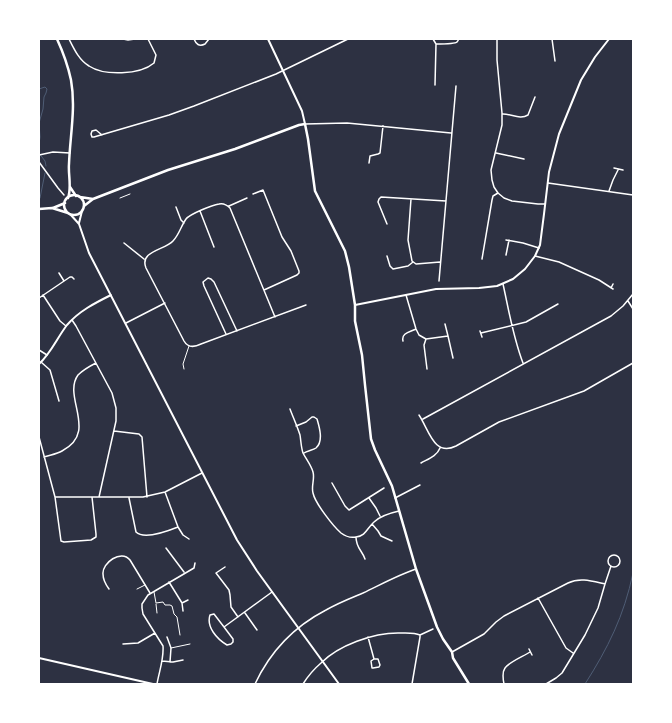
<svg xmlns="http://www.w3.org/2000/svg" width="672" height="723" font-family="'Archivo Narrow',sans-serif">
<rect width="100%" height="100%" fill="#2d3142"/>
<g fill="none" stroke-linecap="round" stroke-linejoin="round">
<!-- stream -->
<path stroke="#4f5d75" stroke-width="1" d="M39,89L45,87L47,89L46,93L44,97L43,109L39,123L40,137L39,144
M39,153L45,161L46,166
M40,198L45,173
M585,684C608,648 624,616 633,573"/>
<!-- service -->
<path stroke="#fff" stroke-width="1" d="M120,198L130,194
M184,369L183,364L189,346
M137,589L145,585
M154,592L156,603L163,602L165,605H170L172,606L174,614L177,617L180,635
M156,604L157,613
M171,648L190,644"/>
<!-- minor -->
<path stroke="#fff" stroke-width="1.5" d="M69,39C74,49 79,60 89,66C104,76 140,75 154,63L156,55L148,39
M123,39L128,40L135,39
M194,39C196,44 199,47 205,44L209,39
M433,39L436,44L435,85
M497,39V60L502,113V125L491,170L492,180L494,187L498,193L504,198L512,201L538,204H545
M552,39L555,61
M436,44C440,44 455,44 457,42C458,41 458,40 459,39
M503,114C512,114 520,120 528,115L535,97
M305,124L347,123L451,133
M102,135L96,130L92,131L91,134L92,137H94L169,115L194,106L276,74L348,39
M496,153L524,159
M39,155L53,152L70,153
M39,162L58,188L64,195
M369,163L370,156L378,154L380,153L383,126
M614,168L623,170
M548,183L633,195
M609,191L613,180L618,170
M253,194L263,190L282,237L291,251L299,271V273L297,275L264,290
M411,199L408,240L412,261L416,264L440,262
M229,206L247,198
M176,207L181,220L184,223
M200,211L214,247
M387,224L378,202L379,199L381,197L446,201
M506,240L523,243L539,248
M124,243L144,259
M506,255L509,240
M387,256L390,266L393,269L408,266L413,262
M535,256L559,262L599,280L613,289
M482,259L492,200L493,196L498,193
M59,273L64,281
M439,281L456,86
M503,284C509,311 513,337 523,363
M611,288L613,284
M43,295L60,321L66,326
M406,295L416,329L419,335L426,339L448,336L453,358
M39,298L70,277H72L74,279
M628,301L633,309
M275,317L230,208C227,205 223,203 219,204C212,205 190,214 186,219C181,226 179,235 173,241C165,250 139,251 146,268L184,341C188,348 195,347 201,344L306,305
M72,320L76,326L112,393L116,408V421L99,497
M126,323L165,303
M445,324L448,336
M480,331L482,337
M481,333L526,322L558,304
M226,334L204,286L203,282L208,278L211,279L214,282L237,331
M426,339L424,345L427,369
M403,341C401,333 410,332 416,329
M39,350L47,355
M41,362L50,370L59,401
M290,409C293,417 297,426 300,435C301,441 301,447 303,453C306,459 311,465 313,472C315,479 311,486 313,493C315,503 333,526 341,533C345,536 351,538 356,537C366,536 367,528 374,522C380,516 390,513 399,511
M419,415C429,430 434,457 456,446L499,422L584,391L633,363
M423,419L611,316L623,306L633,294
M296,426L306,422L312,417H314L317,419C319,426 324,441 316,448C313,450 307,451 304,453
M114,431L139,434L142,437L147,497
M39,437L55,497L61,541L64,542L91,540L96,537V534L92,497
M44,457C50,455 57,454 62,451C99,432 62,397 78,375C83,370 90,366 96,363
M421,463C428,459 437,456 440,448
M332,483L345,506L349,510L357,505L384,488
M55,497H143L165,492L202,473
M129,498L136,532C144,540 168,531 178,527L165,492
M369,498L376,508L380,516
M395,498L420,485
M372,524L378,531L381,536L392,541
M178,527L183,535L189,539
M356,537C356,548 362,550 365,559
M166,548L184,572
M608 561a6 6 0 1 1 12 0a6 6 0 1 1-12 0Z
M225,567L216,573L229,590L230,595L231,607L238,617
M169,582L182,603L188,600
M109,589C106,585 103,580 103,574C102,563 121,549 130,560L150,593
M538,598L566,648L573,653
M182,603L183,611
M245,613L257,630
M224,627L214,614L210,615C206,627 217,639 227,645L231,644L233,642V639L224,627L272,592
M167,637L171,648L170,662
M368,637L374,659H378L380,665L379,667L373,668H372L371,661L374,659
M123,644L138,643L155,633
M529,649L532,655
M452,652L484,634L496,622L504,616L568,583C580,577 592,581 605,584
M162,661L173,662L183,660
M157,684C159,672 164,659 163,646L143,614L142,608V604L148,595L194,568L195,563
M255,684C270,652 295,626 326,610C338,603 351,598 363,593C380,585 398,575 416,569
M303,684C308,676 314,669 321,663C339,645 373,633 398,633C405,633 414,632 420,635L433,629
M412,684L420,637V635
M504,684C503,679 502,672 505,668C509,662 524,656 530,652
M546,684L556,678L562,673L585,635L598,608L605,584L611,566"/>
<!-- tertiary -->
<path stroke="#fff" stroke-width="2" d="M268,39L302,111L305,124
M70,214L79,224L89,253L237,540L257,571L339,684
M79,223L82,211
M355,305L436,289L479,288L497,286L513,279L525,269L535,256L540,245L544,214L549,172L559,134L581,80L595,57L609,39
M39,364C51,353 57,338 67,325C79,311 95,303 111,295
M39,658L153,684"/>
<!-- secondary -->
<path stroke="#fff" stroke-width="2.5" d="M57,39C63,52 68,66 71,80C76,108 70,136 69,164C68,175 72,187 68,198
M70,187L76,196
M64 205a10 10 0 1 1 20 0a10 10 0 1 1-20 0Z
M80,197L93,199
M84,206L93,199L168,170L235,149L299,125L305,124L308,139L315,191L345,251L349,267L355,305V321L362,355L365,385L371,439L375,450L392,486L416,569L437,627L443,639L452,652L453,658L469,684
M53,208L65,203
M39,209L52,208L68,213"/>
</g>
<!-- border -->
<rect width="672" height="723" fill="none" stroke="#ffffff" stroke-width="80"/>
</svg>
